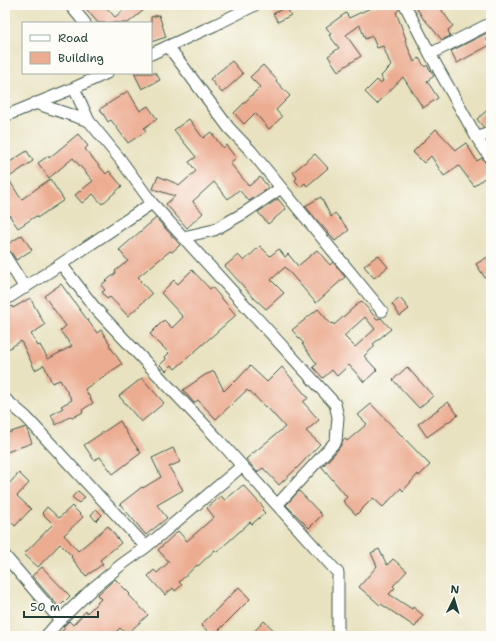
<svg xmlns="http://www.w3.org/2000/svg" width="496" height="641" font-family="'Shantell Sans',sans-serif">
<rect width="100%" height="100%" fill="#fdfcf7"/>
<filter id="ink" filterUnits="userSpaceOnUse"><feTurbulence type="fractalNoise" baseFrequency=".025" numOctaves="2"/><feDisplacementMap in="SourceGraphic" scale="8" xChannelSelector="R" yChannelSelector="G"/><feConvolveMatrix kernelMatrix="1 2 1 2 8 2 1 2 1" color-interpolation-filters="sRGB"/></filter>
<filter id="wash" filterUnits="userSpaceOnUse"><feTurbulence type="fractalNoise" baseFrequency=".012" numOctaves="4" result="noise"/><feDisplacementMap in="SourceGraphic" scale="16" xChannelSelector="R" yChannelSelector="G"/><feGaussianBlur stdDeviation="0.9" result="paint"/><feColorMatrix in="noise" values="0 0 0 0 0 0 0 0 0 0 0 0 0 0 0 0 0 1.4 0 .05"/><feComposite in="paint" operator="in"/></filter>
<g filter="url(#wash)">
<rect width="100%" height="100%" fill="#e8e2c0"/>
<g id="blocks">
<!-- building -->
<path fill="#ecac91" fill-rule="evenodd" d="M83,5H104L115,17L130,5H150L128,23H98Z
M377,5H396L399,10L396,12L406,39L405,40L414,62L419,58L425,67L427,65L434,76L427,81L438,98L423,108L403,77L377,104L365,92L377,80L380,83L383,81L381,76L391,66L383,46L377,48L372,36L365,39L360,25L346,35L361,56L338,71L328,56L339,48L329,35L331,34L326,27L346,13L349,18Z
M420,5H438L453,26L448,30L450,36L442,40L425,20H424L416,7Z
M286,7L291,15L278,22L273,14Z
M159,15L166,37L151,42V17Z
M489,32L491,36L486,38L490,45L457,63L451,51Z
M232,61L243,74L222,93L210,79Z
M263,65L277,80L276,81L290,96L276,110L282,117L269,129L255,113L244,124L234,113L260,87L250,77Z
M134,73H156L160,80L142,89Z
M128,91L140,111L148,106L157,119L144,128L146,131L128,143L111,120L108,122L100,109Z
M491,107V121L484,128L477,119Z
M189,119L203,138L211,132L223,148L226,145L236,158L230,163L249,186L260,177L269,188L249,201L239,190L228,199L214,182L193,201V202L203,213L187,228L166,204L175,196L153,189L158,176L180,185L196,171L189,162L196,157L174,130Z
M436,129L456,150L466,143L477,161L482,158L491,170V173L474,186L459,166L444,176L431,156L424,163L413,152Z
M78,134L88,146L85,149L106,174L109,171L122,186L102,204L93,194L82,203L75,195L93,181L73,158L49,178L38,163L48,156L49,158Z
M27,151L33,161L8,178L19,196L22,199L50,179L64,200L37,218L36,216L18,228L5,209V165Z
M315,154L328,168L307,186L305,183L300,187L295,180L297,178L293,172Z
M321,197L331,217L335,213L349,230L335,241L305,206Z
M278,199L286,209L268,224L258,212Z
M156,218L180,245L172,252L170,251L138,277L141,280L140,281L152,294L128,316L110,297L107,299L102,292L105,290L101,285L116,273L115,271L128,261L119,250Z
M22,235L32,250L16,260L11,252L5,249V246Z
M260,246L270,256L279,249L285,257L288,254L298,266L317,250L330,265L333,262L345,277L316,303L285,267L271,280L284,293L266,309L253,297L225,266L238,255L244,261Z
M378,255L388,267L374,278L364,266Z
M491,255V274L485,278L476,264Z
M192,270L210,289L212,287L236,315L175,369L172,365L166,371L160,365L166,359L165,357L169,353L150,334L164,320L172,328L183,317L161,293L174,280L178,284Z
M61,284L97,333L101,330L110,344L109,345L122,364L85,389L93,403L82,410L83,412L72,418L71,416L56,425L51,415L63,408L61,406L72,400L60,380L52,383L44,365L35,370L21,341L5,351V311L12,306L13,308L30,298L45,325L31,334L38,346L40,345L48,359L72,346L60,331L66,326L44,296Z
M400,298L409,309L400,316L392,304Z
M361,301L377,319L381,318L391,329L373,344L375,346L364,356L377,370L364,382L349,365L337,376L332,370L323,378L313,367L317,364L302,344H304L292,330L318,309L331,324L333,323L334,325ZM365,317L375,329L355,347L344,336Z
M250,366L267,382L282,367L308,398L303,402L319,420L306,431L320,444L298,467L279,485L263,468L257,472L246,459L285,427L266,406L265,407L250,391L249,392L247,390L216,419L198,400L194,403L183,390L205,375L214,371L224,391L234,381L235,382Z
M407,367L433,396L419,408L393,380Z
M142,378L164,403L141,422L119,396Z
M448,402L458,415L427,437L418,424Z
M371,404L430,465L419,476L418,474L403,491L401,488L383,507L373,498L356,515L343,501L347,497L322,467L335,453L341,445L343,440L345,439L347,441L367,424L358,415Z
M120,421L128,435L141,453L113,474L100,457L94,460L84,445Z
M26,427L32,443L7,452L5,445V434Z
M173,448L180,462L169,467L183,490L157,505L167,518L146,535L120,504L142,487L143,488L161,477L152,458Z
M19,473L29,483L17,496L31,509L15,526L5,516V488Z
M243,485L264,508L262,510L265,513L252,524L250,522L217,552L215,550L198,566L197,565L179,582L182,585L175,591L173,588L165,595L148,576L154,570L157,573L169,562L158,550L178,531L187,541L214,517L207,508L221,496L225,500Z
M78,491L85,497L79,503L72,497Z
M299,491L322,515L309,528L286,505Z
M72,506L83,517L64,535L78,551L108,526L121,543L100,560L103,564L86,576L71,557L72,556L60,544L38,567L24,554L53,524L42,513L47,507L59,518Z
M96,509L102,515L96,521L91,515Z
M379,549L387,565L393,559L407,571L393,586L395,588L389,594L412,609L413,607L423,615L415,627L381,604L380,605L359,587L377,566L371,553Z
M42,567L70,596L59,607L32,576Z
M115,579L130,594L129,595L148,615L127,634L120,628L112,636H58L65,628L63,627L69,621L73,625L86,611L87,613L101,599L97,595Z
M239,587L250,599L213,636L201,625Z
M264,621L280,636H250Z"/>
</g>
</g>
<g filter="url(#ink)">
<use href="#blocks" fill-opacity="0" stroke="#3d5649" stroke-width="1"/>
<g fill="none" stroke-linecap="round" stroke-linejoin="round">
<!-- street casing -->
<g stroke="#3d5649" stroke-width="13">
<path id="street" d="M70,5L85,23
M405,5L430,54L477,138L491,132
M168,46L229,128L251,151L382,311
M151,54L215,25L255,5
M430,54L491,23
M74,88L89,121L120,159L152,203L335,404L338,417L336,441L277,505
M35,103L89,121
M5,116L74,88L107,73
M477,138L491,159
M183,237L214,230L244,213L281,188
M5,256L25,288
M61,264L95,308L217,438L338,573V636
M5,300L61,264L152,203
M5,399L26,417L146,547
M5,556L60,620
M46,636L60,620L93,588L121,565L146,547L242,466"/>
</g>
<!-- street -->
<use href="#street" stroke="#fff" stroke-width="11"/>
</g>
</g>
<!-- margin -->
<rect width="496" height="641" fill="none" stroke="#fdfcf7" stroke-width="20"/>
<!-- legend -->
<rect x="22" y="22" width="130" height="52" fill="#fdfcf7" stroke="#a4b0a9"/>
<rect x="30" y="35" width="20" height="6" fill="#ffffff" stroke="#a4b0a9"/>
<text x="58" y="42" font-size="12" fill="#1f3d34">Road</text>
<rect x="30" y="52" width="20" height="12" fill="#ecac91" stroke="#a4b0a9"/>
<text x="58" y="62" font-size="12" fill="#1f3d34">Building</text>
<!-- north arrow -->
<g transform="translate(454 599) rotate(5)" stroke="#fdfcf7" stroke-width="3" paint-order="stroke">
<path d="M0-3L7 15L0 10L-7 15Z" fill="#1f3d34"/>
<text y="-6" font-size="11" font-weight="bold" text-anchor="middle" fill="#1f3d34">N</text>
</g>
<!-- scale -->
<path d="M24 611v6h74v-6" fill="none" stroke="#1f3d34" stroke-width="2"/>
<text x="30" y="611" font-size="12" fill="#1f3d34" stroke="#fdfcf7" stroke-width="3" paint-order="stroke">50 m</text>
</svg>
